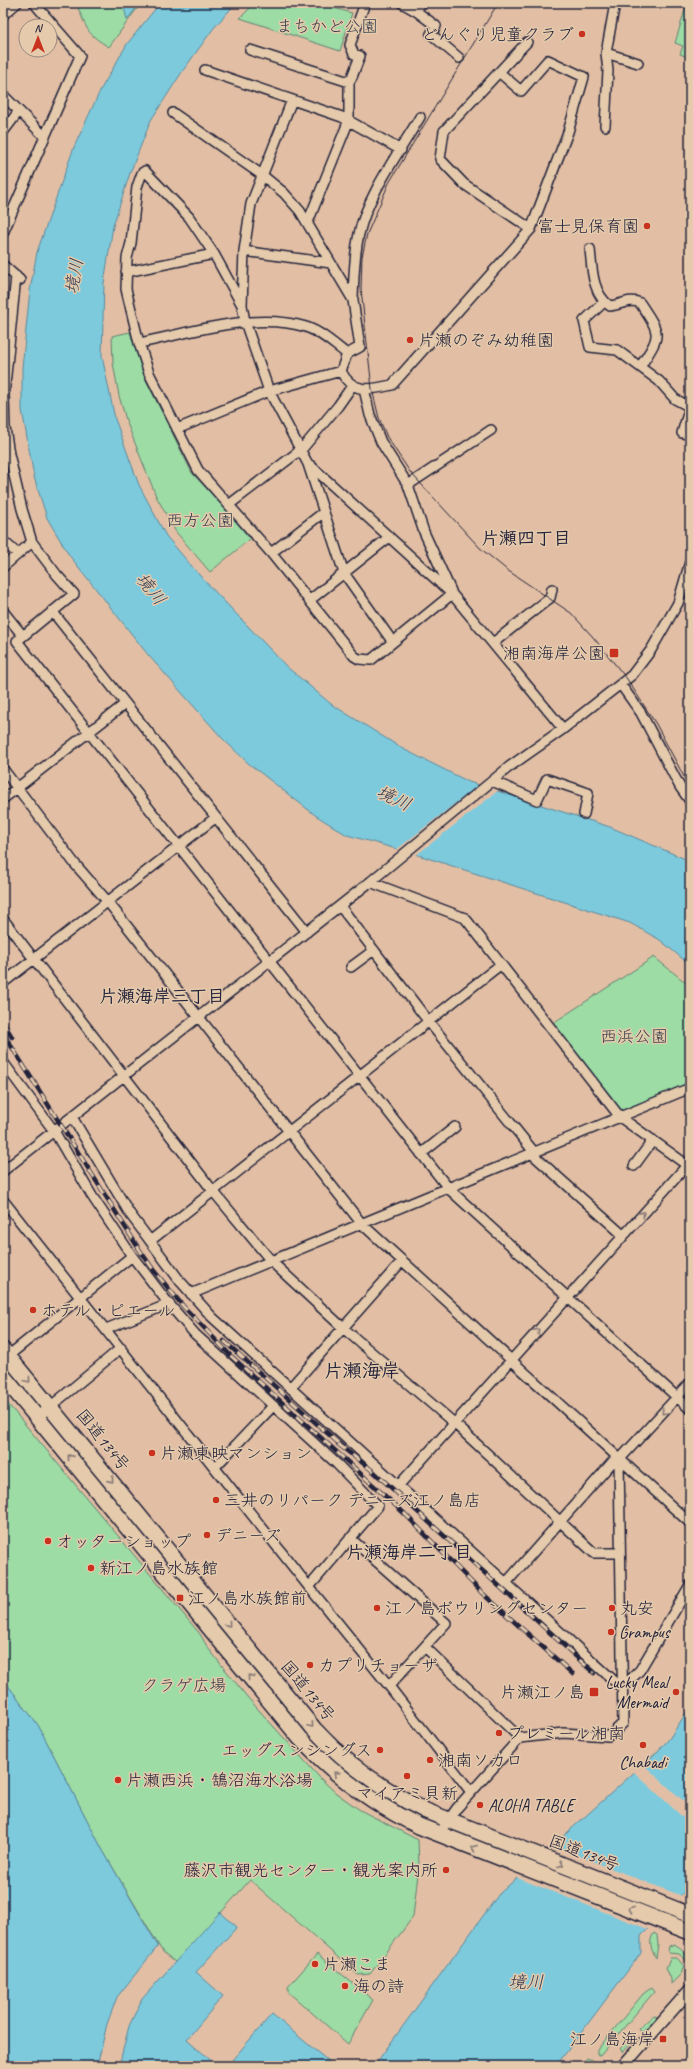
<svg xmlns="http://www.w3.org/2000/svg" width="693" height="2069" font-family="Caveat,'Klee One',sans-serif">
<rect width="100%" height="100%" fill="#e2bfa4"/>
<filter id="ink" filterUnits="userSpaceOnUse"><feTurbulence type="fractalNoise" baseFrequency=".025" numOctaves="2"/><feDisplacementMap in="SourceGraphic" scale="8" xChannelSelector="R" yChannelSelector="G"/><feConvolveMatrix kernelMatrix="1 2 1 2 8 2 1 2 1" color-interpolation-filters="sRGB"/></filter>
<g filter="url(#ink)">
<!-- green -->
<path fill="#9ddca5" stroke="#607f70" d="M80,3H141L109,47C87,34 88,31 78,8Z
M255,3H316L352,13L340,51L240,18Z
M687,3H690V58L680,54L683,46L675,43Z
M3,325H8L5,360L3,358Z
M130,332L144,376L192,473L225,508L250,539L210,572L176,532L156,496L127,423L119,396L113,363L112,336Z
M654,957L690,986V1086L621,1113L553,1023Z
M3,1398L200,1634L208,1648L248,1698L321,1779L336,1793L360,1810L418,1840L419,1865L413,1917L370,1974L358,1975L250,1880L176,1963L162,1951L102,1849L38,1725L3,1679Z
M654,1933L657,1935L658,1945L656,1958C651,1950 648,1941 654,1933Z
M675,1944L690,1958V1963L679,1954L668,1953L669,1946Z
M317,1954L373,2000L348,2044L288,1992V1987Z
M670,1958H677L684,1966L681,1974L671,1984V1979L666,1968Z
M651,1988L654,1992L600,2056L597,2054V2050L643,1994Z
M654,2015L657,2017L642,2033L638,2029Z
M630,2038L633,2041L623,2052L620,2049Z
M587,2058L595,2061L590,2066H579Z"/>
<!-- water -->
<path fill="#7dcadd" stroke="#59879c" d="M123,3H140L127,20Z
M160,3H236L213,29L182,72L151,120L130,173L113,226L104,283L102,356L115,419L139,485L166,536L201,577L287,667L331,704L403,749L469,782L610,827L690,861V965L660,940L630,923L418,855L347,835L315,815L248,763L223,739L149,656L69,555L47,518L34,477L22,410V368L30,290L37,252L74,147L101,89L127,44Z
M3,1679L38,1725L102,1849L158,1946L117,1997L107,2024L97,2066H3Z
M690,1707V1886L641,1936V1953L556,2066H374L499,1894L658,1751L669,1739Z
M220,1912L237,1927L196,1972L223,1996L187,2039L217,2066H119L129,2026L142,1999Z
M272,2014L328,2061L325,2066H227Z"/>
<!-- pier -->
<path fill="#e2bfa4" d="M480,784L499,790L415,856L396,850Z
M642,1763L690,1807V1824L633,1771Z
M551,1845L682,1896L650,1930L515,1877Z"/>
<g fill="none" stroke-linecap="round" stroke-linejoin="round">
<!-- minor casing -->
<g stroke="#22223b" stroke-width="12">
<path id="minor" d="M402,3L416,11
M421,3L416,11L436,26L431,34L459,58
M3,15L17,3
M527,42L444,131L440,159L464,184L531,229
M250,50L349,82
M606,53L638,63
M205,70L342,117L401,150
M3,95L45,137
M292,100L251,204L244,251L242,305L245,322L269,391L308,464L344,573L392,641
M173,113L262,175L284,193L300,211L353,300L360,347L347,354L341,371C352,394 370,390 392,385L531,229L568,132L584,77L548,60L521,91L500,73
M605,126L608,71L606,53L615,3
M3,132L19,111
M308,222L349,120V82L352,77L360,56L354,54L350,45L365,3
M3,233L80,56L34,3
M590,249C592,268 592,294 610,306C621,305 630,298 640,303C662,336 661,334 640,367
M244,251L331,263
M3,265L20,280
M126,272L214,254
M16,276L4,395L5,428L9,454L22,509L32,542L57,575L74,594L17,641L449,1189L690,1409
M353,298C354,277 354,255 359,234C367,196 400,151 420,117
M604,302L584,321L590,347L617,350L659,381L675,399L690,407L682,433L690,435
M242,305L214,254L189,217L145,171L142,173L137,187L131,243L127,258L126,289L139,343L149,373L198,470L271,553L354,656L359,659L371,660L452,594
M139,343C190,333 254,311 306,327C321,332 334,344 347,354
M364,389L370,415L381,442L408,485
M177,429L269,391L341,371
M310,465L452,594L563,729
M230,504L302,449L338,406L352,386
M3,541L18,554
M271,553L324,512
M3,567L32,542
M451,591L424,532L408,485L491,430
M310,600L388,538
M3,611L23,636
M52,611L307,932
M493,643L550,598L552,589
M621,685L641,713L680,787L690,801
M3,769L75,864L108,902L362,1224L690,1523
M492,781L537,800L547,779L588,793L584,814
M3,799L125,704
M370,882L465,918L620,1117L687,1165
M340,906L429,1022L534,1152
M3,919L213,1191L272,1262L342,1327L454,1423L594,1553H620
M351,967L374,950
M3,983L215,818
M3,1062L54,1131L92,1196L132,1256L169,1304L195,1334L337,1464L378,1506L309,1587
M72,1117L130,1214L180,1281L212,1317L622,1688
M531,1153L623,1235
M421,1154L455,1127
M634,1166L653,1140
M3,1171L370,882L509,767L563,729L632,675L651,650L678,603L690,562
M3,1200L309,1587L389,1686L471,1792
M150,1241L500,965
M191,1294L690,1088
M106,1329L169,1304
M8,1356L132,1256
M291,1387L402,1261
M38,1417L121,1348
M215,1467L273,1406
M399,1485L690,1162
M350,1538L446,1623L389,1686
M506,1583L616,1458
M425,1647L520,1738
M622,1688L640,1670L690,1585
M438,1835L457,1808L520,1738L563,1733L608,1736L613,1733L623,1723L619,1460L690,1383"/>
</g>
<!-- tertiary casing -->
<g stroke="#22223b" stroke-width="14">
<path id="tertiary" d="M623,2066L690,1990"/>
</g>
<!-- trunk casing -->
<g stroke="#22223b" stroke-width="18">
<path id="trunk" d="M3,1350L314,1729C346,1764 383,1790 426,1811L690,1915
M3,1376L300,1738C335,1776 373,1804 419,1826L690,1932"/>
</g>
<!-- minor -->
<use href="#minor" stroke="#e5caac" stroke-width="9"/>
<!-- tertiary -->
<use href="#tertiary" stroke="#e5caac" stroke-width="11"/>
<!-- trunk -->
<use href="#trunk" stroke="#e5caac" stroke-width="15"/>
<!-- tram -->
<path stroke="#22223b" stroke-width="1" d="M498,3L389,183L367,234L362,257L361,289L372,389L379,418L387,437L410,472L480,548L507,570L571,613L593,637L627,679L656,724L690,788"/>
<!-- rail casing -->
<g stroke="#22223b" stroke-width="4.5">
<path id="rail" d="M3,1022L12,1037
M3,1033L139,1249L155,1272L183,1306L232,1357L405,1514L482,1593L573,1674
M224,1341L343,1447
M338,1444L373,1471L594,1673"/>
</g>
<!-- rail -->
<use href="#rail" stroke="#e5caac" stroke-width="3" stroke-dasharray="9" stroke-linecap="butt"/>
</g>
<!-- one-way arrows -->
<defs><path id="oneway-chevron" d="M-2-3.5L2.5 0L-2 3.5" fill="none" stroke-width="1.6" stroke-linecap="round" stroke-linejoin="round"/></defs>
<g stroke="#847674">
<use href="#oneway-chevron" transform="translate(642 1214) rotate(-48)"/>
<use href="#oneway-chevron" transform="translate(537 1331) rotate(-48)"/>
<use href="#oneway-chevron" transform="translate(28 1380) rotate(50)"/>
<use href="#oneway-chevron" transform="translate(664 1412) rotate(133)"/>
<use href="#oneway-chevron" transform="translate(70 1457) rotate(-129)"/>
<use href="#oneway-chevron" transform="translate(111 1480) rotate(51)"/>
<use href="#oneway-chevron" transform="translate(228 1624) rotate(51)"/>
<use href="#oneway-chevron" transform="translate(250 1677) rotate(-129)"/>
<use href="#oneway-chevron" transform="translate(311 1725) rotate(50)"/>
<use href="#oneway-chevron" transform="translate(336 1774) rotate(-139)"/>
<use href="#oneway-chevron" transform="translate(474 1848) rotate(-159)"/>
<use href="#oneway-chevron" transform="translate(561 1864) rotate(21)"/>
<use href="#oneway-chevron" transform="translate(631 1909) rotate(-159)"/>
</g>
</g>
<!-- markers -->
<g fill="#c8321e" stroke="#e5caac" stroke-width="1.5">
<circle cx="582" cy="34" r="4"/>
<circle cx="647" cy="226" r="4"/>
<circle cx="410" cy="340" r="4"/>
<rect x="609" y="648" width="10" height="10" rx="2"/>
<circle cx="33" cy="1310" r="4"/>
<circle cx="152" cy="1453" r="4"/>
<circle cx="216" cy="1500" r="4"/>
<circle cx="207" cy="1535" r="4"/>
<circle cx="48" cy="1541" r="4"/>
<circle cx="91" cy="1568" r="4"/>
<rect x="176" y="1594" width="8" height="8" rx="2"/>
<circle cx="377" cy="1608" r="4"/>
<circle cx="612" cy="1608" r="4"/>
<circle cx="611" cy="1632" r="4"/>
<circle cx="310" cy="1665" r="4"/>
<rect x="589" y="1687" width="10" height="10" rx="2"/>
<circle cx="676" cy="1692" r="4"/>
<circle cx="499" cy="1733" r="4"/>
<circle cx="643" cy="1745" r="4"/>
<circle cx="380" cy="1750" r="4"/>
<circle cx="430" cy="1760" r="4"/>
<circle cx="407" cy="1776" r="4"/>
<circle cx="118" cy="1780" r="4"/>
<circle cx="480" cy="1805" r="4"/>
<circle cx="446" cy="1870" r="4"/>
<circle cx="315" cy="1964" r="4"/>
<circle cx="345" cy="1986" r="4"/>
<rect x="659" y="2035" width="8" height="8" rx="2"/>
</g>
<g text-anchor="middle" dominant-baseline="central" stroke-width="3" stroke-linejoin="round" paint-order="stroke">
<!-- park labels -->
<g font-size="17" fill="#343e4b" stroke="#e5caac">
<text x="327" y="26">まちかど公園</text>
<text x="200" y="520">西方公園</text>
<text x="634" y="1036">西浜公園</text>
<text x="184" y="1685">クラゲ広場</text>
</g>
<!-- poi labels -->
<g font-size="17" fill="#22223b" stroke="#e5caac" text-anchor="start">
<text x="574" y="34" text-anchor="end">どんぐり児童クラブ</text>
<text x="639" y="226" text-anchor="end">富士見保育園</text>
<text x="418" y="340">片瀬のぞみ幼稚園</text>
<text x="605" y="653" text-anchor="end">湘南海岸公園</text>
<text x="41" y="1310">ホテル・ピエール</text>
<text x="160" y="1453">片瀬東映マンション</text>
<text x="224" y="1500">三井のリパーク デニーズ江ノ島店</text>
<text x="215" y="1535">デニーズ</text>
<text x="56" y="1541">オッターショップ</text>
<text x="99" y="1568">新江ノ島水族館</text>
<text x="188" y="1598">江ノ島水族館前</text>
<text x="385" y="1608">江ノ島ボウリングセンター</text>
<text x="620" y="1608">丸安</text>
<text x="619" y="1632">Grampus</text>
<text x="318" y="1665">カプリチョーザ</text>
<text x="668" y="1682" text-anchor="end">Lucky Meal<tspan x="668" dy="20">Mermaid</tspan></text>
<text x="585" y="1692" text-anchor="end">片瀬江ノ島</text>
<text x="507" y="1733">プレミール湘南</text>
<text x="372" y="1750" text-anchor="end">エッグスンシングス</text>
<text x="438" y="1760">湘南ソカロ</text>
<text x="643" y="1762" text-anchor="middle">Chabadi</text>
<text x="126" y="1780">片瀬西浜・鵠沼海水浴場</text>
<text x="407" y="1793" text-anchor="middle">マイアミ貝新</text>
<text x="488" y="1805">ALOHA TABLE</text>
<text x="438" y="1870" text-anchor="end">藤沢市観光センター・観光案内所</text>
<text x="323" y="1964">片瀬こま</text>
<text x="353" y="1986">海の詩</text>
<text x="655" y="2039" text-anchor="end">江ノ島海岸</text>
</g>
<!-- street labels -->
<g font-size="17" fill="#22223b" stroke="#e5caac">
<text transform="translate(103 1440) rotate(51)">国道134号</text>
<text transform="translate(308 1691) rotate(50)">国道134号</text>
<text transform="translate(584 1853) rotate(21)">国道134号</text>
</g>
<!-- water labels -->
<g font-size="18" font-style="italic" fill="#303b53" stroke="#e5caac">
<text transform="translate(74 276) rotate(-81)">境川</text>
<text transform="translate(151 589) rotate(51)">境川</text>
<text transform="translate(394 798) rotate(25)">境川</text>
<text x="526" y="1982">境川</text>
</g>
<!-- neighbourhood labels -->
<g font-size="18" font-weight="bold" fill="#22223b" stroke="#e5caac">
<text x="526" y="538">片瀬四丁目</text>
<text x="162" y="996">片瀬海岸三丁目</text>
<text x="409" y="1552">片瀬海岸二丁目</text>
</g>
<!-- quarter labels -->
<g font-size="19" font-weight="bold" fill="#22223b" stroke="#e5caac">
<text x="362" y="1371">片瀬海岸</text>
</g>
</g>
<!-- margin -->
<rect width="693" height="2069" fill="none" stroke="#e5caac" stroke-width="16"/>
<rect x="8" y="8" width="677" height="2053" fill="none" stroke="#22223b" stroke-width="1.5" filter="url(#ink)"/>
<!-- north arrow -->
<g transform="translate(38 38)"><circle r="19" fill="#e5caac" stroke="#97877f"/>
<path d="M0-3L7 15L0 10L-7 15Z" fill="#c8321e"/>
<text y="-6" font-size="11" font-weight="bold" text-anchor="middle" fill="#22223b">N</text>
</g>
</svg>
